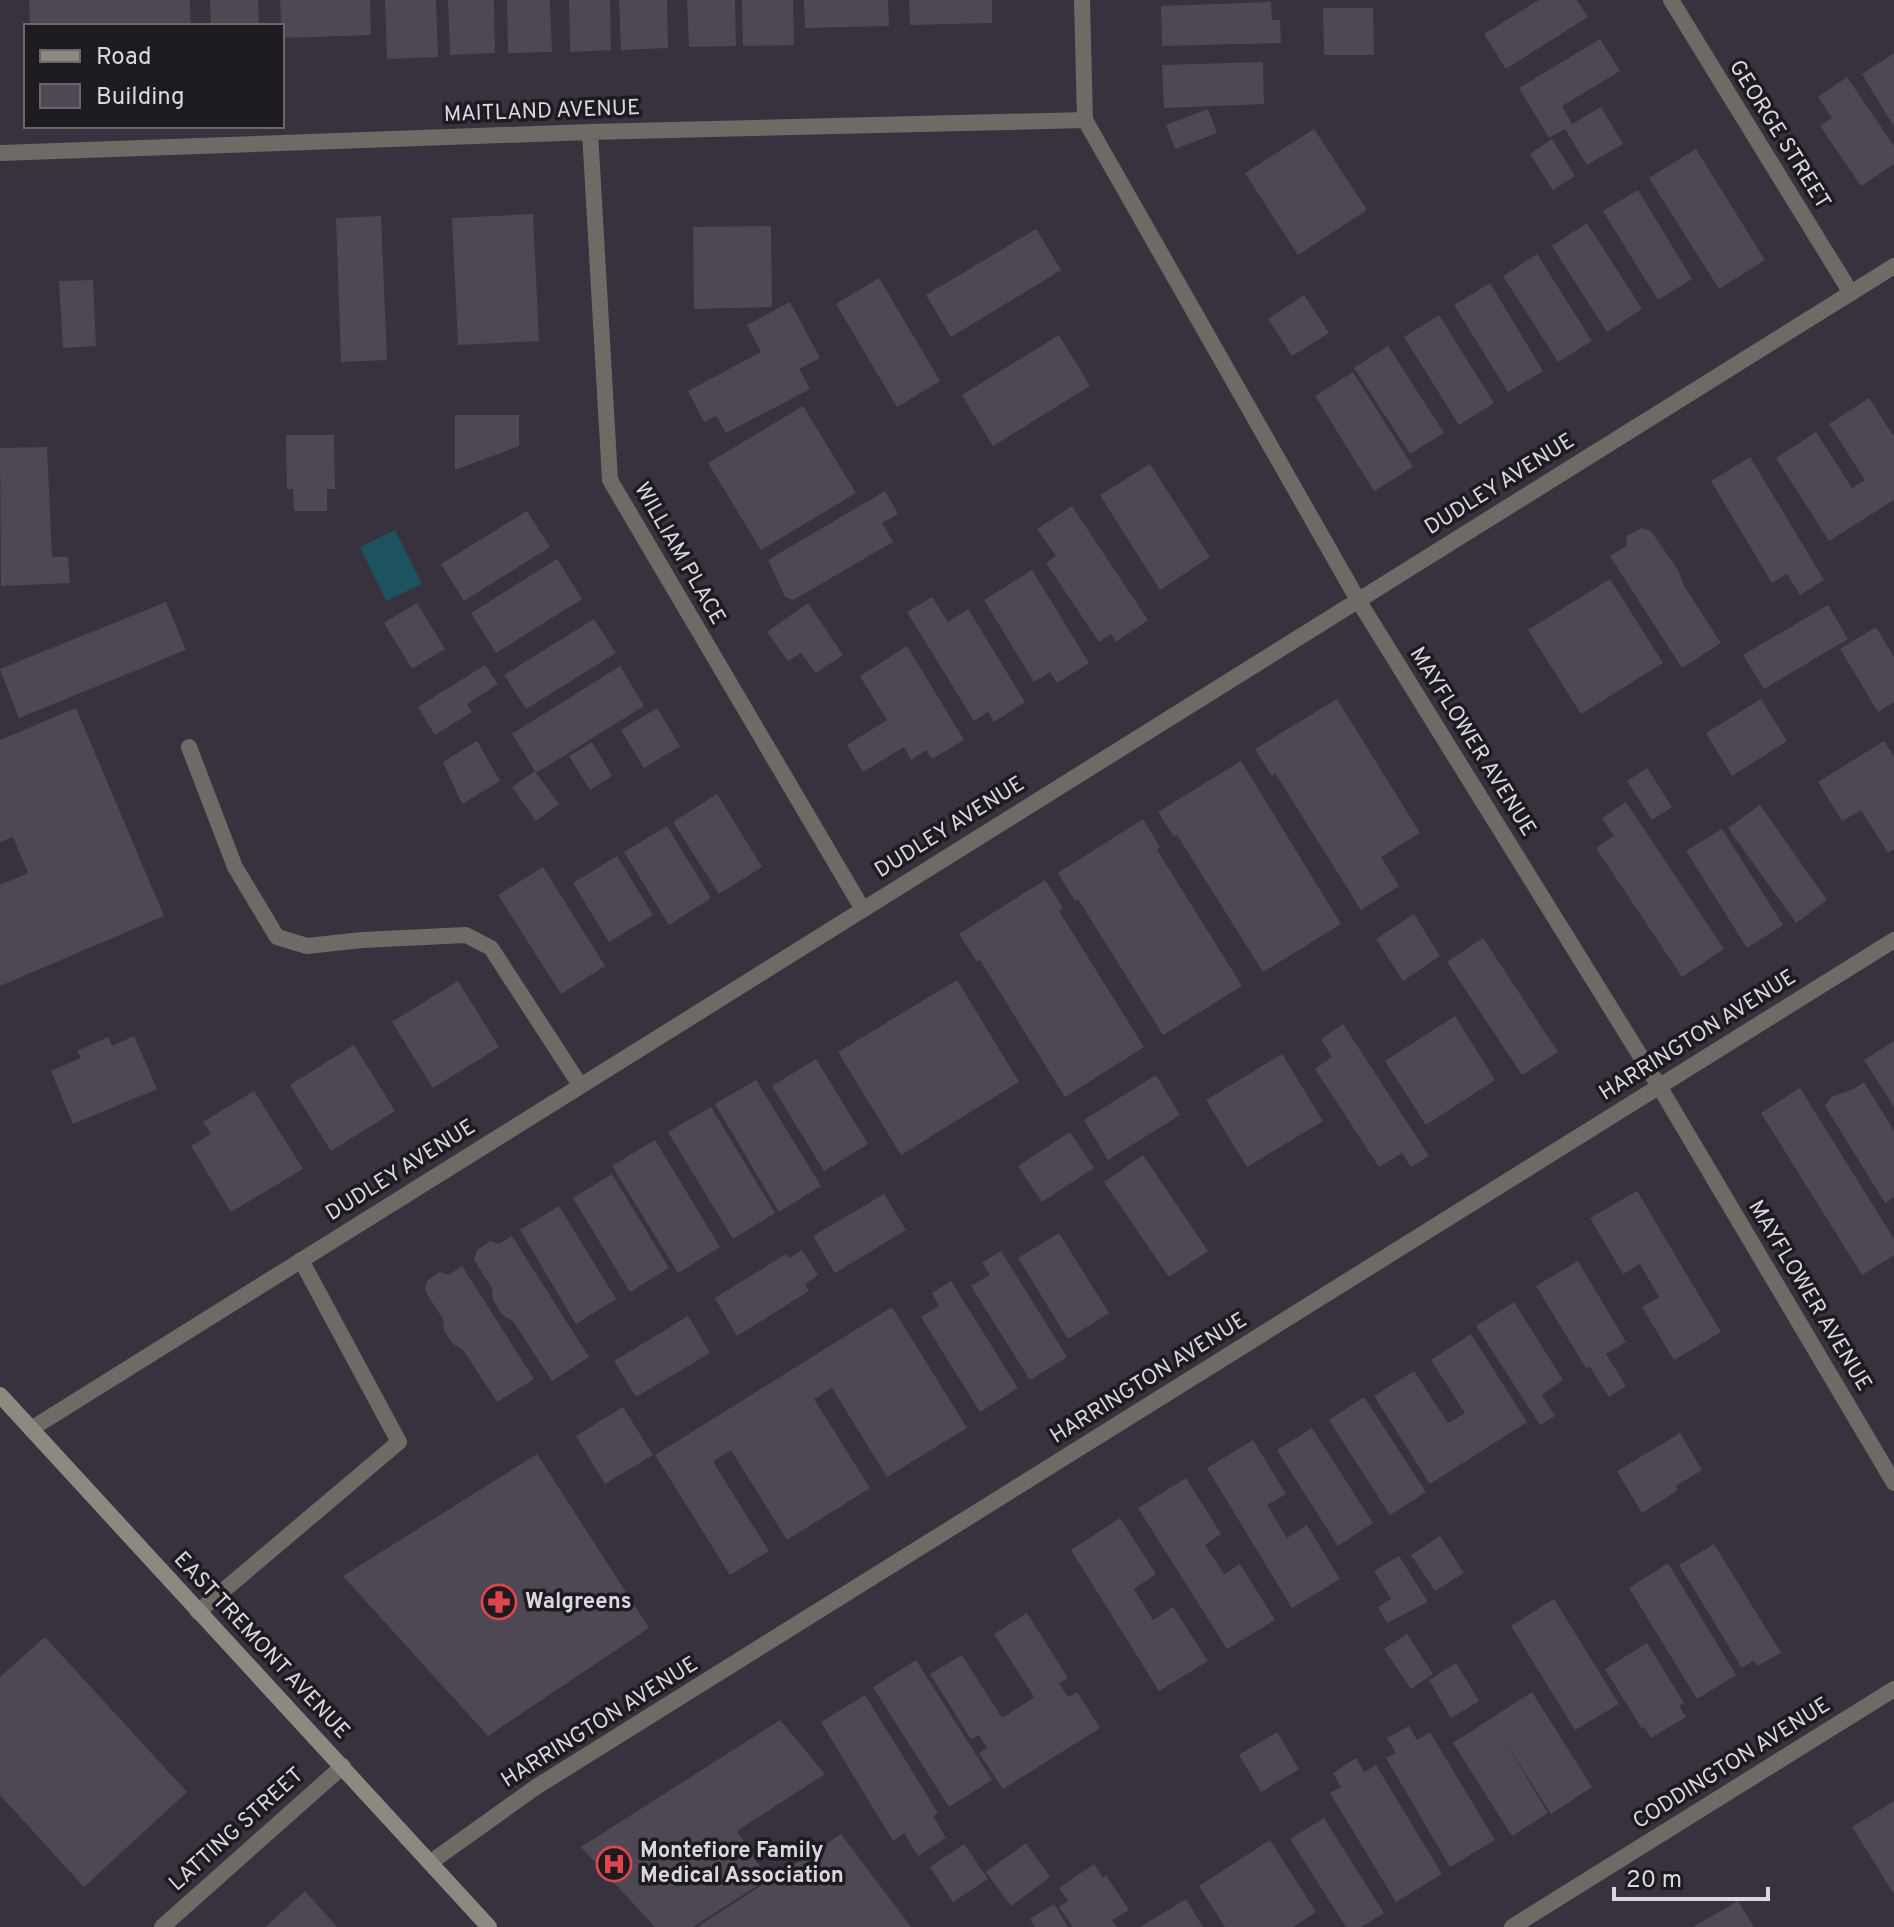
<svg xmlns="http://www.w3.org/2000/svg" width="1894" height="1927" font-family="Overpass,sans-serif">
<rect width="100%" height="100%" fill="#37323d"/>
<!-- water -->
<path fill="#1c535e" d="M395,530L422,584L386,601L360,547Z"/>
<!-- building -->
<path fill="#4d4853" d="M29,0H190L191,26H30Z
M210,0H258L259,26H211Z
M280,0H370L371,35L282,38Z
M385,0H436L438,57L387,59Z
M448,0H494L495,53L450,55Z
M507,0H550L552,52L508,53Z
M569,0H610L611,50L570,52Z
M619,0H667L668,48L621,50Z
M687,0H735L736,46L689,47Z
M742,0H793L794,45L743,46Z
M804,0H888L889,26L805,28Z
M909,0H992V23L910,25Z
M1539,0H1577L1588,17L1506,69L1484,34Z
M1271,2L1272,20H1280L1281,43L1162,46L1161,6Z
M1323,8H1373L1374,55H1324Z
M1600,39L1620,71L1562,106L1572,124L1601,107L1623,144L1587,165L1565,129L1549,138L1519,88Z
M1894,53V127L1862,74Z
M1263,62L1264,104L1164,108L1162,65Z
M1847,77L1894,146V164L1861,186L1820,126L1832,118L1818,97Z
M1208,109L1217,133L1175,149L1166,125Z
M1314,129L1367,210L1298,255L1245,173Z
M1552,139L1575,176L1553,190L1530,154Z
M1696,149L1765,260L1719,289L1649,178Z
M1638,190L1692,279L1658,300L1603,211Z
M533,214L539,341L458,345L452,218Z
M381,216L387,360L341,362L336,218Z
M1587,223L1642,309L1607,332L1552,246Z
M771,226L772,307L694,309L693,227Z
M1036,229L1061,270L951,337L926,295Z
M1537,254L1592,341L1558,362L1503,276Z
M879,278L940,381L897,407L836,304Z
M93,280L96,346L63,348L59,281Z
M1490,283L1543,371L1508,392L1454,305Z
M1304,295L1329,333L1292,356L1268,319Z
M790,302L820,358L799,369L810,389L726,433L716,416L704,422L688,391L761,352L747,325Z
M1439,315L1494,403L1459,425L1404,337Z
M1059,335L1090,386L993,446L962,395Z
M1388,346L1444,433L1410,454L1354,368Z
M1353,372L1413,467L1374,491L1315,396Z
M1869,398L1894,437V500L1829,541L1776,458L1816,432L1852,488L1860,483L1865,480L1829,424Z
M803,406L856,493L761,550L708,463Z
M455,415H519V446L455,470Z
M286,435H334L335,489H327V511H294L293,489H287Z
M47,447L52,557H68L70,583L1,586L0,448Z
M1750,457L1824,580L1800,595L1787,574L1772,583L1711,481Z
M1150,464L1210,557L1160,590L1100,495Z
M885,491L898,514L882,523L893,542L793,600L785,597L768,560Z
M1072,506L1148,620L1116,642L1111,634L1099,642L1046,563L1056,556L1037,529Z
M527,511L550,547L464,601L441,564Z
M1642,528L1651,531L1678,570L1684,586L1721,643L1682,668L1610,556L1626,546L1627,536Z
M557,559L582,599L496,653L471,613Z
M1032,570L1089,663L1057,683L1050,672L1034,682L984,600Z
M1610,579L1663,663L1581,714L1528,630Z
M932,597L948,622L968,609L1025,702L994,722L988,712L974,721L907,612Z
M166,602L186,650L19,718L0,669Z
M417,603L445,649L412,669L384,623Z
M808,603L843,655L816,673L801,653L788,661L767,632Z
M1828,605L1848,639L1764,689L1743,655Z
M594,619L616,653L526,709L504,675Z
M1876,627L1894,657V702L1878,712L1840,649Z
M907,646L964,740L932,759L926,750L911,760L904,747L863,772L847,745L887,720L860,676Z
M485,665L498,684L467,704L472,712L435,735L418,707Z
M620,666L644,706L536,773L559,804L536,821L512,787L535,771L512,734Z
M1337,699L1420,833L1381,857L1399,886L1361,910L1275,773L1272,776L1255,749Z
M1761,699L1787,741L1732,776L1706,733Z
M76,708L164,916L0,986V885L28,873L13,837L0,842V740Z
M657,708L680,746L644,768L621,730Z
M477,741L500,781L462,804L443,762Z
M1884,741L1894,757V849L1888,853L1861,810L1842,821L1818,782Z
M592,742L612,776L590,790L569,756Z
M1241,761L1341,924L1263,972L1177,835L1174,837L1158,812Z
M1647,768L1672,807L1652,820L1627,781Z
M717,794L762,867L719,894L673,822Z
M1626,802L1724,949L1682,977L1596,848L1614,836L1602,818Z
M1760,805L1827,900L1796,923L1728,828Z
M1143,819L1160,847L1157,850L1242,986L1163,1035L1078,899L1075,901L1058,873Z
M667,826L711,898L669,925L624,852Z
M1722,829L1783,925L1747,948L1686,851Z
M617,856L653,915L609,942L573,883Z
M543,867L605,966L561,994L498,895Z
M1045,880L1063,908L1059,911L1144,1047L1065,1097L980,960L977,962L959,934Z
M1414,914L1440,956L1403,981L1376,939Z
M1483,938L1558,1052L1522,1075L1447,962Z
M957,980L1019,1082L901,1155L838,1052Z
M458,981L499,1047L433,1088L392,1022Z
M1455,1016L1495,1080L1426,1125L1385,1061Z
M1343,1024L1429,1156L1411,1167L1402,1153L1379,1167L1315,1069L1332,1057L1321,1039Z
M134,1036L157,1089L73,1124L51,1071L81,1058L77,1051L108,1037L112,1046Z
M1894,1041V1107L1864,1060Z
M354,1045L395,1111L331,1151L290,1085Z
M1282,1054L1323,1121L1247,1167L1206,1100Z
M816,1059L868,1144L824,1171L772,1086Z
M1156,1075L1180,1115L1108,1160L1084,1120Z
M756,1080L821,1186L779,1212L715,1104Z
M1864,1082L1894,1131V1197L1885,1203L1825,1106L1831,1097L1854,1089Z
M1800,1088L1894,1239V1255L1862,1275L1761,1113Z
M254,1091L303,1169L231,1212L191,1146L211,1134L203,1122Z
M711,1107L775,1213L733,1239L668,1132Z
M1070,1132L1094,1168L1042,1202L1018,1166Z
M655,1140L720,1247L678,1273L612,1166Z
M1143,1155L1208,1251L1169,1277L1104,1182Z
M612,1174L669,1268L630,1292L573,1198Z
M1637,1191L1721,1332L1674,1360L1642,1307L1659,1297L1640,1264L1623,1274L1590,1218Z
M884,1194L906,1230L835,1273L813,1236Z
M559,1206L616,1299L576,1324L520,1230Z
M1059,1233L1109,1313L1068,1339L1018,1258Z
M512,1236L589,1357L552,1381L513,1321L502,1315L493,1300L492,1288L474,1260L477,1250L490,1241L499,1244Z
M802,1250L818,1275L805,1284L809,1291L737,1336L715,1298L786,1254L789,1258Z
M1001,1251L1067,1357L1030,1380L971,1286L990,1275L982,1263Z
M1578,1261L1626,1342L1606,1354L1626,1386L1609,1397L1590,1367L1586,1368L1536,1286Z
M462,1266L534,1379L497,1402L464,1351L453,1344L444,1331L443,1319L425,1291L427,1281L440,1272L449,1275Z
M951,1281L1018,1388L980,1412L921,1317L939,1306L932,1293Z
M1514,1302L1563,1380L1542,1395L1555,1416L1540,1425L1476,1326Z
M892,1307L967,1428L887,1477L832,1388L821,1395L814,1399L870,1488L787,1540L731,1450L723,1455L713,1462L769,1551L730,1575L655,1455Z
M688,1316L710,1353L636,1397L614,1361Z
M1471,1334L1527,1422L1430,1484L1374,1396L1414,1371L1448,1423L1465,1413L1431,1360Z
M1364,1397L1426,1492L1390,1515L1329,1420Z
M623,1407L653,1455L605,1484L576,1436Z
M1312,1428L1373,1523L1338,1546L1277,1450Z
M1680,1433L1702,1470L1676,1486L1678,1490L1642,1513L1617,1471Z
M1253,1440L1286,1494L1267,1505L1287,1538L1307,1525L1340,1579L1292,1608L1207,1468Z
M537,1454L649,1628L488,1736L343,1576Z
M1186,1478L1221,1534L1205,1545L1224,1574L1240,1564L1275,1620L1227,1649L1138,1508Z
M1120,1518L1156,1574L1134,1589L1153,1620L1173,1607L1208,1661L1159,1691L1071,1550Z
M1440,1536L1464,1573L1435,1591L1411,1555Z
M1714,1544L1781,1653L1757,1666L1754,1660L1742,1668L1679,1565Z
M1399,1556L1428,1602L1387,1623L1378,1607L1391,1599L1374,1571Z
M1668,1563L1736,1675L1697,1699L1629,1588Z
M1554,1599L1619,1704L1575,1730L1511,1626Z
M1027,1613L1068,1678L1059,1683L1068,1697L1077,1692L1100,1728L1003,1789L979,1753L987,1748L979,1735L971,1739L930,1674L962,1655L1002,1718L1018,1708L1034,1697L994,1634Z
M1407,1634L1433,1674L1411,1689L1384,1649Z
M45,1637L187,1792L84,1887L0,1795V1677Z
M1647,1643L1684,1703L1679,1706L1686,1717L1651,1738L1644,1727L1642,1729L1605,1669Z
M916,1660L992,1780L949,1807L873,1687Z
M1456,1663L1479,1701L1451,1718L1429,1680Z
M1532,1692L1592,1787L1551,1814L1503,1738L1548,1813L1512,1836L1453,1743Z
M865,1695L938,1813L933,1816L946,1838L918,1856L904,1833L893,1841L821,1722Z
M780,1720L825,1774L737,1831L768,1879L693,1927H655L581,1847Z
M1409,1726L1417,1740L1430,1732L1495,1840L1450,1867L1386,1758L1396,1753L1387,1738Z
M1277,1732L1299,1769L1261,1792L1239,1755Z
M1356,1758L1364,1772L1376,1765L1442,1874L1396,1902L1330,1793L1341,1787L1333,1773Z
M1894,1801V1894L1852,1827Z
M1324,1818L1384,1913L1361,1927H1346L1290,1839Z
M841,1834L911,1927H697Z
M1270,1840L1316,1912L1293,1927H1225L1199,1886Z
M1026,1843L1050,1877L1011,1906L986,1872Z
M964,1844L988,1879L953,1902L930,1867Z
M1094,1864L1103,1878L1106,1875L1129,1910L1112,1920L1117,1927H1073L1059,1907L1068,1901L1059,1888Z
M305,1891L337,1927H265Z
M1186,1899L1203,1927H1140Z
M1738,1901L1754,1927H1693Z
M1054,1904L1068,1927H1035L1030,1919Z"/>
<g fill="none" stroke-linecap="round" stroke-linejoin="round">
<!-- service -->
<path stroke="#6e6a65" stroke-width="16" d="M189,747L235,867L277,937L307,946L362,940L466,935L491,948L580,1085
M198,1612L399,1442L301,1260"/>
<!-- minor -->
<path stroke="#6e6a65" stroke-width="16" d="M1082,0L1085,120L1358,600L1659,1086L1894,1483
M1671,0L1851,293
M590,132L610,480L862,908
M0,153L590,132L1085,120
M31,1429L1894,266
M431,1862L536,1787L1894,940
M162,1927L343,1766
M1512,1927L1894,1689"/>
<!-- secondary -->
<path stroke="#8d8880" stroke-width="16" d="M0,1395L489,1927"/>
</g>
<!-- icons -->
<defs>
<g id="pharmacy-ring" transform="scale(1.8)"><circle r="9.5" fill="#1e1b20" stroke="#e0444e" stroke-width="1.5"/><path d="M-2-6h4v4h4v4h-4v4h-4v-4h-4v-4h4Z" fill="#e0444e"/></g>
<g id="hospital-ring" transform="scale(1.8)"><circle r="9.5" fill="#1e1b20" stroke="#e0444e" stroke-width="1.5"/><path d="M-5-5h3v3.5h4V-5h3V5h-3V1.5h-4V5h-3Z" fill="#e0444e"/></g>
</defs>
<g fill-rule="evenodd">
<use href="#pharmacy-ring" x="499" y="1602"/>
<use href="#hospital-ring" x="614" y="1864"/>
</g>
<g text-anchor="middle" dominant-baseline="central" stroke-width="7" stroke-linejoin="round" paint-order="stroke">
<!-- street labels -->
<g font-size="22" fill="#dad7de" stroke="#1e1b20">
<text transform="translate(542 112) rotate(-2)">MAITLAND AVENUE</text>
<text transform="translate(1779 135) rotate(58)">GEORGE STREET</text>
<text transform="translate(1500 485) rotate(-32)">DUDLEY AVENUE</text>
<text transform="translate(679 554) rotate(60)">WILLIAM PLACE</text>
<text transform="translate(1472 742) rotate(58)">MAYFLOWER AVENUE</text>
<text transform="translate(950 828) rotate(-32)">DUDLEY AVENUE</text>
<text transform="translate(1698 1036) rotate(-32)">HARRINGTON AVENUE</text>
<text transform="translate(401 1171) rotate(-32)">DUDLEY AVENUE</text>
<text transform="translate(1809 1296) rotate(59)">MAYFLOWER AVENUE</text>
<text transform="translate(1149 1379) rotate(-32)">HARRINGTON AVENUE</text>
<text transform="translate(261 1646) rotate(47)">EAST TREMONT AVENUE</text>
<text transform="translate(600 1723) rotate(-32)">HARRINGTON AVENUE</text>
<text transform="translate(1732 1764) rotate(-32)">CODDINGTON AVENUE</text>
<text transform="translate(237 1830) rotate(-42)">LATTING STREET</text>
</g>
<!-- poi labels -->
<g font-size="22" font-weight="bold" fill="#dad7de" stroke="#1e1b20" text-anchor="start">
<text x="525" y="1602">Walgreens</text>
<text x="640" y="1851">Montefiore Family<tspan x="640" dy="25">Medical Association</tspan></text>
</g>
</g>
<!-- legend -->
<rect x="24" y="24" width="260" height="104" fill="#1e1b20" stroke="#69666c" stroke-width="2"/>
<rect x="40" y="50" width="40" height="12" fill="#8d8880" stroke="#69666c" stroke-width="2"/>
<text x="96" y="64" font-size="24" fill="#dad7de">Road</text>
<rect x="40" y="84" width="40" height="24" fill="#4d4853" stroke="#69666c" stroke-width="2"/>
<text x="96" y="104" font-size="24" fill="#dad7de">Building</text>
<!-- scale -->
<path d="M1614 1887v12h154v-12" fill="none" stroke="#dad7de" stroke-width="4"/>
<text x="1626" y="1887" font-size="24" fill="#dad7de" stroke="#1e1b20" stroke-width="6" paint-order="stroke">20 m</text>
</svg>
